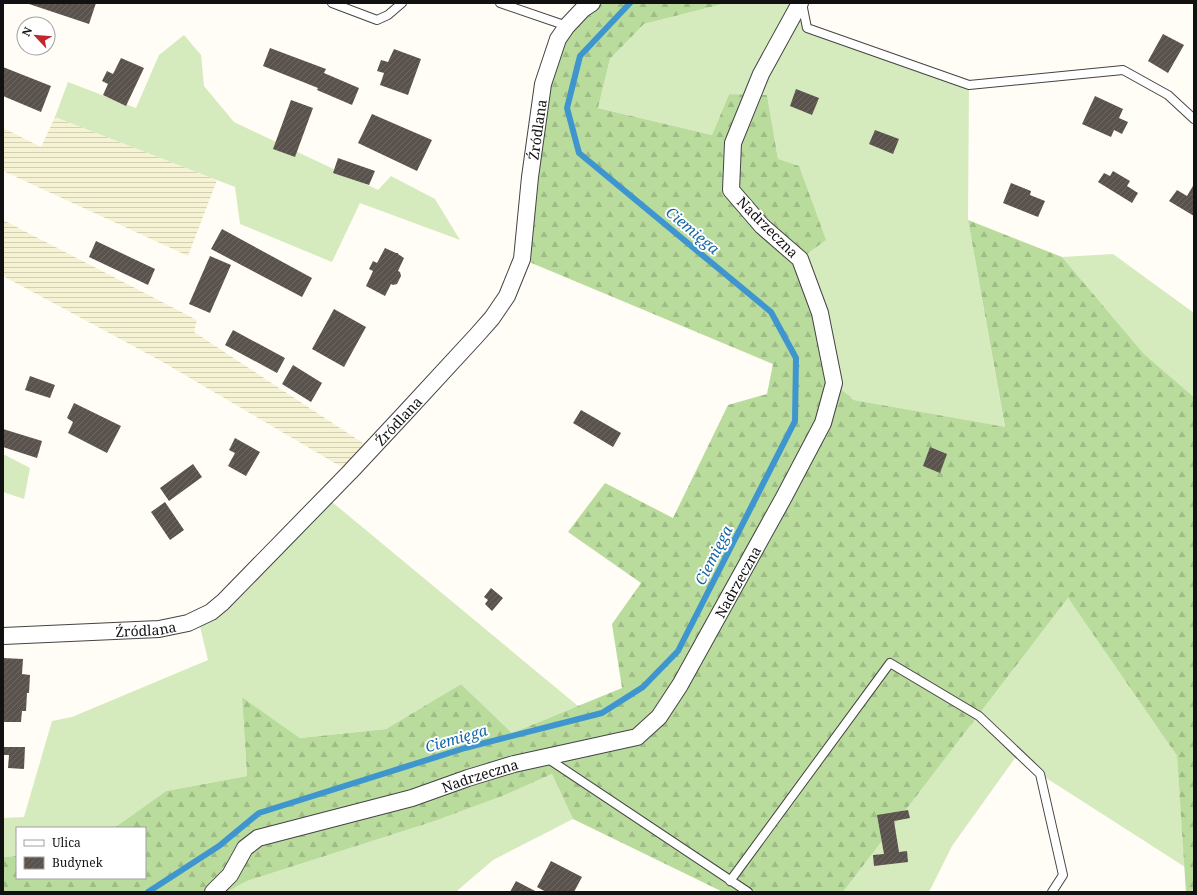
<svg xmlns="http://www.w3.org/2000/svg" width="1197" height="895" font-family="'Noto Serif',serif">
<defs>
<pattern id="farmland-rules" width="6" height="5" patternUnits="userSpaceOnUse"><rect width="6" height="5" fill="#f6f3d4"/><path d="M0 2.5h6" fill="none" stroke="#d2cfb5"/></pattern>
<pattern id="forest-firs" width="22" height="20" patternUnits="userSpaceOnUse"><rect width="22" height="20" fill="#b9dc9c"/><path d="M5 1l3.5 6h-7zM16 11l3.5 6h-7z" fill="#9ebc85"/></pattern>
<pattern id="building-hatch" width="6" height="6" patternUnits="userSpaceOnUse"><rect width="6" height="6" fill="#5a524d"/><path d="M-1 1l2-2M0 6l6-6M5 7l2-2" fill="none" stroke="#6d6662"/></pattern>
</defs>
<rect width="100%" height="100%" fill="#fffdf5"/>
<!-- farmland -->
<path fill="url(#farmland-rules)" d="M55,117L217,180L188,256L3,171V128L41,147Z
M3,220L197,320L194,332L372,449L350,472L161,361L3,276Z"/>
<!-- grass -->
<path fill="#d5ebbd" d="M722,3H801L807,28L969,85L968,220L1005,428L854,400L834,383L778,159L767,95L729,94L712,135L598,108L610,59L644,24L719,5Z
M184,35L201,55L204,86L234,122L378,190L391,176L435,199L460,240L360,203L332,262L240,224L235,187L55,117L68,82L136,108L159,55Z
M1113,254L1194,313V397L1144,354L1062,257Z
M3,454L30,468L24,499L3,492Z
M326,497L578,706L512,733L461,684L386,729L300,738L242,697L247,776L166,791L114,828H17V856L3,857V818L24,817L52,721L72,717L208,660L198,618Z
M1068,598L1177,756L1185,867L1015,758L952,846L929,892H843Z
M552,774L573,819L493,860L458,890V892H227L247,881L435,821L505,795Z"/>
<!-- forest -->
<path fill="url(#forest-firs)" d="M597,3H722L719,5L644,24L610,59L598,108L712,135L729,94L767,95L778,159L799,166L826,240L800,259L834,383L854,400L1005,427L968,220L1062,257L1144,354L1194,397V892H1186L1177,756L1068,598L843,892H723L573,819L552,774L505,795L435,821L247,881L227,892H3V857L17,856V878H145V828H114L166,791L247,776L242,697L300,738L386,729L461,684L512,733L622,688L612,624L641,583L568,532L605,483L673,518L728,405L767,394L773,364L522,259L558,39Z"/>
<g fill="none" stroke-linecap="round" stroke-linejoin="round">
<!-- stream -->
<path stroke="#3f96cf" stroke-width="6" d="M148,892L219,846L259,813L465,748L602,713L643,687L678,651L795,421L796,358L771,312L579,153L567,108L580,56L630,3"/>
</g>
<!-- building -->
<path fill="url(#building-hatch)" d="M26,3H96L89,24Z
M1163,34L1184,45L1168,73L1148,61Z
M270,48L326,69L324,73L359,88L352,105L317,90L318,88L263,66Z
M394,49L421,59L408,95L380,85L384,73L377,71L381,60L388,62Z
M121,58L144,68L126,106L103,95L108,84L102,81L107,71L113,74Z
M3,67L51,86L41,112L3,96Z
M796,89L819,98L812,115L790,106Z
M1095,96L1123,109L1119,118L1128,122L1122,134L1114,130L1111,137L1082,124Z
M291,100L313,108L295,157L273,149Z
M372,114L432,140L417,171L358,143Z
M875,130L899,139L893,154L869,144Z
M338,158L375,171L369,185L333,173Z
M1113,171L1130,181L1127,186L1138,193L1132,203L1098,182L1104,173L1110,176Z
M1011,183L1031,191L1030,195L1045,201L1038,217L1003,203Z
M1194,184V216L1169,201L1177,190L1187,196Z
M222,229L312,278L302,297L211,249Z
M96,241L155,269L148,285L89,257Z
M385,248L396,253H398V254L404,258L398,271L400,272L401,276L397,284L393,285L391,284L385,296L366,286L373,271L369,269L373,261L377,263Z
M210,256L231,265L210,313L189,304Z
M334,309L366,327L344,367L312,349Z
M233,330L285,358L277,373L225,345Z
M293,365L322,383L311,402L282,384Z
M30,376L55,385L50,398L25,390Z
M74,403L121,426L107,453L68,433L73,422L67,418Z
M581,410L621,433L613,447L573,423Z
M3,429L42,441L37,458L3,447Z
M235,438L260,452L246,476L228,466L235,453L229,450Z
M930,447L947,454L940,473L923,466Z
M193,464L202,477L169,501L160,488Z
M165,502L184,530L170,540L151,512Z
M491,588L503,598L492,611L485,604L488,600L484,597Z
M3,658L23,659L22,674L30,675L29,693H27L26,711H22L21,722H3Z
M3,747H25L24,769L8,768L9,755H3Z
M908,810L910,818L894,821L899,852L907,851L908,862L874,866L873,855L884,854L877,815Z
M551,861L582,877L574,892H546L537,887Z
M516,881L537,892H510Z"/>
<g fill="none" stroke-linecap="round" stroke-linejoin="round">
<!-- service casing -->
<g stroke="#444" stroke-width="10">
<path id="service" d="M332,3L377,20L388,15L402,3
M500,3L567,26
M802,3L807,28L969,85L1123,70L1168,95L1194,119
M547,758L748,892
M730,881L890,663L979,716L1040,774L1063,875L1052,892"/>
</g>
<!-- minor casing -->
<g stroke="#444" stroke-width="18">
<g id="minor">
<path id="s1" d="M3,636L159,629L188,623L211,612L223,602L350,472L406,412L477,335L492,318L507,296L522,259L530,177L543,84L558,39L567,26L583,9L592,3"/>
<path id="s2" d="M213,892L230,875L245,848L258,838L412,798L468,778L514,764L637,737L659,717L680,685L784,497L823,423L834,383L820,313L800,259L762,226L731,190L733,143L761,74L800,3"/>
</g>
</g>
<!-- service -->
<use href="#service" stroke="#fff" stroke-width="8"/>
<!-- minor -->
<use href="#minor" stroke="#fff" stroke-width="16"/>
</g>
<g text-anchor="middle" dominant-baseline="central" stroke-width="4" stroke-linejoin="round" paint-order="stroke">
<!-- street labels -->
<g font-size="14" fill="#111" stroke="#fff">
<text stroke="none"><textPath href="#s1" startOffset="815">Źródlana</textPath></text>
<text transform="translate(768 227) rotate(45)">Nadrzeczna</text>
<text stroke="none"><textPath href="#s1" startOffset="479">Źródlana</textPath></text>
<text stroke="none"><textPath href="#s2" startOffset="650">Nadrzeczna</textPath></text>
<text stroke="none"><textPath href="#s1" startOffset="143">Źródlana</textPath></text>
<text stroke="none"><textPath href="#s2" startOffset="302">Nadrzeczna</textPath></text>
</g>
<!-- water labels -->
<g font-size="15" font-style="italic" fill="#1768a6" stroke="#fff">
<text transform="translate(693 230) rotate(40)">Ciemięga</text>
<text transform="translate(713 555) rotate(-63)">Ciemięga</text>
<text transform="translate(456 738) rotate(-16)">Ciemięga</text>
</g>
</g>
<!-- border -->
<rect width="1197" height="895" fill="none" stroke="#111111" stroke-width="8"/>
<!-- legend -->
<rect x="16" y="827" width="130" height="52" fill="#ffffff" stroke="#a0a0a0"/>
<rect x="24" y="840" width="20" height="6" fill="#ffffff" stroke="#a0a0a0"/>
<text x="52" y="847" font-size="12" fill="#111111">Ulica</text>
<rect x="24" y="857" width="20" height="12" fill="url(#building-hatch)" stroke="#a0a0a0"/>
<text x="52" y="867" font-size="12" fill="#111111">Budynek</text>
<!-- north arrow -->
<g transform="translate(36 36) rotate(296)"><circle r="19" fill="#ffffff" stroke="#a0a0a0"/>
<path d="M0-3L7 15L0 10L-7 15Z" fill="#c4262e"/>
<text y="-6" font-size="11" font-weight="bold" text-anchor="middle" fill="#111111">N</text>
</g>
</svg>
